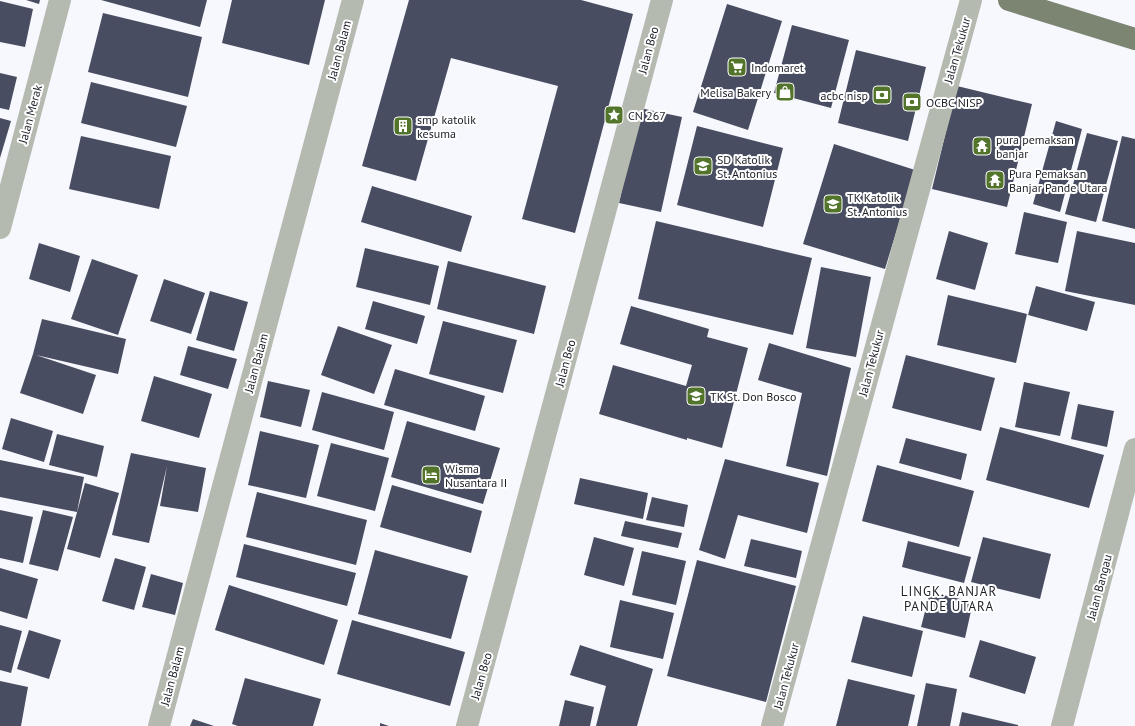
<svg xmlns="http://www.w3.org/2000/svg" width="1135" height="726" font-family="'PT Sans',sans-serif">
<rect width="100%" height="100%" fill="#f7f8fe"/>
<!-- building -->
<path fill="#494d61" d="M26,0H40L39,4Z
M101,0H207L200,27Z
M232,0H325L309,65L222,43Z
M409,0H581L633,14L575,233L522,219L558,86L451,58L416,181L362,166Z
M0,1L33,9L25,47L0,42Z
M727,4L782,21L748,130L693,112Z
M103,13L202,37L188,97L88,72Z
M792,25L849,40L831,108L774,93Z
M856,50L926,67L908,141L838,123Z
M0,73L17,77L9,110L0,108Z
M91,82L187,106L176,147L81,123Z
M957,86L1032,104L1007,207L932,189Z
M640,108L682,117L661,212L619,203Z
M0,118L11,121L0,158Z
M1056,121L1082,129L1060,212L1033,204Z
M697,126L783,148L763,227L677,205Z
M1087,133L1118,141L1096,222L1065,214Z
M81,136L171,156L159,209L69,189Z
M1122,136L1135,139V229L1102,221Z
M834,144L915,170L885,269L803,244Z
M372,186L472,216L461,252L361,222Z
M1024,212L1067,222L1058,263L1015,254Z
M656,221L812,258L793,335L638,299Z
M949,231L988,243L975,290L936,279Z
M1077,231L1135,243V305L1065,291Z
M39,243L80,256L70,292L29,279Z
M365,248L439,266L430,305L356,287Z
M92,259L138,275L118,335L71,319Z
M448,261L546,286L534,334L437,309Z
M821,267L871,277L856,357L806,348Z
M164,279L205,293L191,334L150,321Z
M1036,286L1095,302L1087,331L1028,315Z
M210,291L248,302L234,351L196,340Z
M948,295L1027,314L1016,363L937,345Z
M373,301L425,316L417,344L365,329Z
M631,306L709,329L707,337L748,348L722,448L687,438V440L599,414L613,365L686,386L692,365L620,344Z
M42,319L126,339L118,374L36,355L96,375L83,414L20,393L33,354Z
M443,321L517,340L503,393L429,374Z
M338,326L392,345L374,394L321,375Z
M769,343L851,368L827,476L786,466L802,393L758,380Z
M188,346L237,359L228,389L180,375Z
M906,355L995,378L981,431L892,408Z
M395,369L485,396L475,431L384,405Z
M154,376L212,394L199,438L141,421Z
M268,381L310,390L301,427L260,417Z
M1024,382L1070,392L1060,436L1015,427Z
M322,392L394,412L384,450L312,430Z
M1078,404L1114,411L1107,447L1071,439Z
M11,418L53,431L44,462L2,449Z
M407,421L500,448L483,504L391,477Z
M1000,427L1104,455L1089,508L986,480Z
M260,431L319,445L306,498L248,485Z
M57,434L104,446L97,477L49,465Z
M906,438L967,454L961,480L899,463Z
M331,443L389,458L375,511L317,496Z
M131,453L206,468L198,512L160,506L167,466L149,543L112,535Z
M725,459L819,483L807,533L738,515L725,559L699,550Z
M0,460L84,477L77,512L0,497Z
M877,465L974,491L959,547L862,521Z
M580,478L648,493L643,519L574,504Z
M85,483L119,493L100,558L67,549Z
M392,485L482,511L471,553L380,527Z
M257,492L367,520L356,565L246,537Z
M652,497L688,505L684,527L646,520Z
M0,510L33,517L23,563L0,558Z
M43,510L73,517L58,571L29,564Z
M625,521L682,533L678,548L621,536Z
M594,537L634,548L624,586L584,575Z
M983,537L1051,554L1040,599L971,582Z
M751,539L802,551L796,578L744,566Z
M908,541L971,557L964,583L902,567Z
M244,544L356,573L347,606L236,577Z
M375,550L468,576L451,639L358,614Z
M642,551L686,561L676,605L632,595Z
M115,558L146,567L134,610L102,601Z
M697,560L796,586L766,702L667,676Z
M0,568L38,579L27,619L0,611Z
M151,574L183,583L175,615L142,607Z
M229,585L338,620L324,665L215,630Z
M930,592L973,602L965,638L921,627Z
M620,600L674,613L663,659L610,647Z
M863,616L923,631L912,677L851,662Z
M352,620L465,652L450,706L337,674Z
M0,625L22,631L11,673L0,670Z
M29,630L61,640L49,679L17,669Z
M980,640L1036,657L1025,694L969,677Z
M580,645L653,669L637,726H596L606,686L570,675Z
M245,678L321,699L313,726H238L232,724Z
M848,679L915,695L908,726H836Z
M0,681L28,687L21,726H0Z
M926,683L957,689L950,726H917Z
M565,700L594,707L590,726H559Z
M962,712L1018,725V726H959Z
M193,719L214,726H190Z
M380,723L389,726H380Z"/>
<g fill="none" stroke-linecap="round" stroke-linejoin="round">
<!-- minor -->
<path stroke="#b4baaf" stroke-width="22" d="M0,228L60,0
M159,726L353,0
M467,726L662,0
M772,726L971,0
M1062,726L1135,449"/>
<!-- major -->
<path stroke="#7b8572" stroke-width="22" d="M1009,0L1135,39"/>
</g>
<!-- icons -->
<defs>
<g id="supermarket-square" transform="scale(1)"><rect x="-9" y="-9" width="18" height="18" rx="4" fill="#52742b" stroke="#fff"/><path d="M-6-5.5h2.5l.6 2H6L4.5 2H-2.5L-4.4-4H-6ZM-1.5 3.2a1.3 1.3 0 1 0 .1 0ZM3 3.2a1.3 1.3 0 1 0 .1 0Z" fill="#fff"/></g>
<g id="shop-square" transform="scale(1)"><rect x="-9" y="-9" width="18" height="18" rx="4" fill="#52742b" stroke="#fff"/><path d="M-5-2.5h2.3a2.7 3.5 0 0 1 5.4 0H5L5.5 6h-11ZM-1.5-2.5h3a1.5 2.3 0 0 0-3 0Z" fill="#fff"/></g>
<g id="bank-square" transform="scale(1)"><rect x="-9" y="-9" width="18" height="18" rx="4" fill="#52742b" stroke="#fff"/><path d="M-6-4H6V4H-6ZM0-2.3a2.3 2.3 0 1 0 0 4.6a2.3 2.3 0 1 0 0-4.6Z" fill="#fff"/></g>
<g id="sight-square" transform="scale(1)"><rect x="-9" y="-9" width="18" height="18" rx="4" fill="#52742b" stroke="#fff"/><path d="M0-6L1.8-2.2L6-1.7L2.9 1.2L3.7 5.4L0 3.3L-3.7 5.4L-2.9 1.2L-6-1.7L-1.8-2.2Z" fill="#fff"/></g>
<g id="building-square" transform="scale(1)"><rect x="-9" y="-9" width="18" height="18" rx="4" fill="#52742b" stroke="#fff"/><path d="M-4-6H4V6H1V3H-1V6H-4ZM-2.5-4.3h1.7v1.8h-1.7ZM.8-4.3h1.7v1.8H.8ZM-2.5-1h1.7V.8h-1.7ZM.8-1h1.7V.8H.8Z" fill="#fff"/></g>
<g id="temple-square" transform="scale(1)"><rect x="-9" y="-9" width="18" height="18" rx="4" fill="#52742b" stroke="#fff"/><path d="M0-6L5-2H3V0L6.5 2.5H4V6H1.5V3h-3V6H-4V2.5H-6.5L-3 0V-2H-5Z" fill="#fff"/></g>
<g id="school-square" transform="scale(1)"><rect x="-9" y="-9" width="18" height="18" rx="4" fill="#52742b" stroke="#fff"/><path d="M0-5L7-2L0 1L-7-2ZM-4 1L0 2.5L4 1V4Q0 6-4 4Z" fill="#fff"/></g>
<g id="hotel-square" transform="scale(1)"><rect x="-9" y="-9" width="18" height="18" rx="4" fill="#52742b" stroke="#fff"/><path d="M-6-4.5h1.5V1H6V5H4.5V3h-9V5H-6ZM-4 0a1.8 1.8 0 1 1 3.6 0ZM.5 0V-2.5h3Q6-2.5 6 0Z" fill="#fff"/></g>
</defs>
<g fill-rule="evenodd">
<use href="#supermarket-square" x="737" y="67"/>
<use href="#shop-square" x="785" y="92"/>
<use href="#bank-square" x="882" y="95"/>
<use href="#bank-square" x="912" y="102"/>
<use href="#sight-square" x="614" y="115"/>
<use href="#building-square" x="403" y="126"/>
<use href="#temple-square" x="982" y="146"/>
<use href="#school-square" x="703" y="166"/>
<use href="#temple-square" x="995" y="180"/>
<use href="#school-square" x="833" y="204"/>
<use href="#school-square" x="696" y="396"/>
<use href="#hotel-square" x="431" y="475"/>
</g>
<g text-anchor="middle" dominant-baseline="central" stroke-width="4" stroke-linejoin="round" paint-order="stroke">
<!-- street labels -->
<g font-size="12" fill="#1d1f28" stroke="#fff">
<text transform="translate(339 50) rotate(-75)">Jalan Balam</text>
<text transform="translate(648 50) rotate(-75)">Jalan Beo</text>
<text transform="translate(957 50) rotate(-74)">Jalan Tekukur</text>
<text transform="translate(30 114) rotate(-75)">Jalan Merak</text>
<text transform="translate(256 363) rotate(-75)">Jalan Balam</text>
<text transform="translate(565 363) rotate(-75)">Jalan Beo</text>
<text transform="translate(871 363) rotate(-75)">Jalan Tekukur</text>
<text transform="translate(1099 587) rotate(-75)">Jalan Bangau</text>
<text transform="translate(172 676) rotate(-75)">Jalan Balam</text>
<text transform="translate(481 676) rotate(-74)">Jalan Beo</text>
<text transform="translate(786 676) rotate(-75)">Jalan Tekukur</text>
</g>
<!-- poi labels -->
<g font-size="12" fill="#1d1f28" stroke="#fff" text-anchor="start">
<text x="751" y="67">Indomaret</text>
<text x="771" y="92" text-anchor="end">Melisa Bakery</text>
<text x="868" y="95" text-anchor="end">acbc nisp</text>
<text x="926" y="102">OCBC NISP</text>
<text x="628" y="115">CN 267</text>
<text x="417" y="119">smp katolik<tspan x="417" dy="14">kesuma</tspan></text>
<text x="996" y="139">pura pemaksan<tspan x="996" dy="14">banjar</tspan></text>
<text x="717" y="159">SD Katolik<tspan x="717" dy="14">St. Antonius</tspan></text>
<text x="1009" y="173">Pura Pemaksan<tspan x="1009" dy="14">Banjar Pande Utara</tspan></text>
<text x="847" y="197">TK Katolik<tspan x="847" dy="14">St. Antonius</tspan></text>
<text x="710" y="396">TK St. Don Bosco</text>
<text x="445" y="468">Wisma<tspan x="445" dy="14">Nusantara II</tspan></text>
</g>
<!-- neighbourhood labels -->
<g font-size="13" letter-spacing="1" fill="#1d1f28" stroke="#fff">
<text x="949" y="591">LINGK. BANJAR<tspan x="949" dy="15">PANDE UTARA</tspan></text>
</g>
</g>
</svg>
